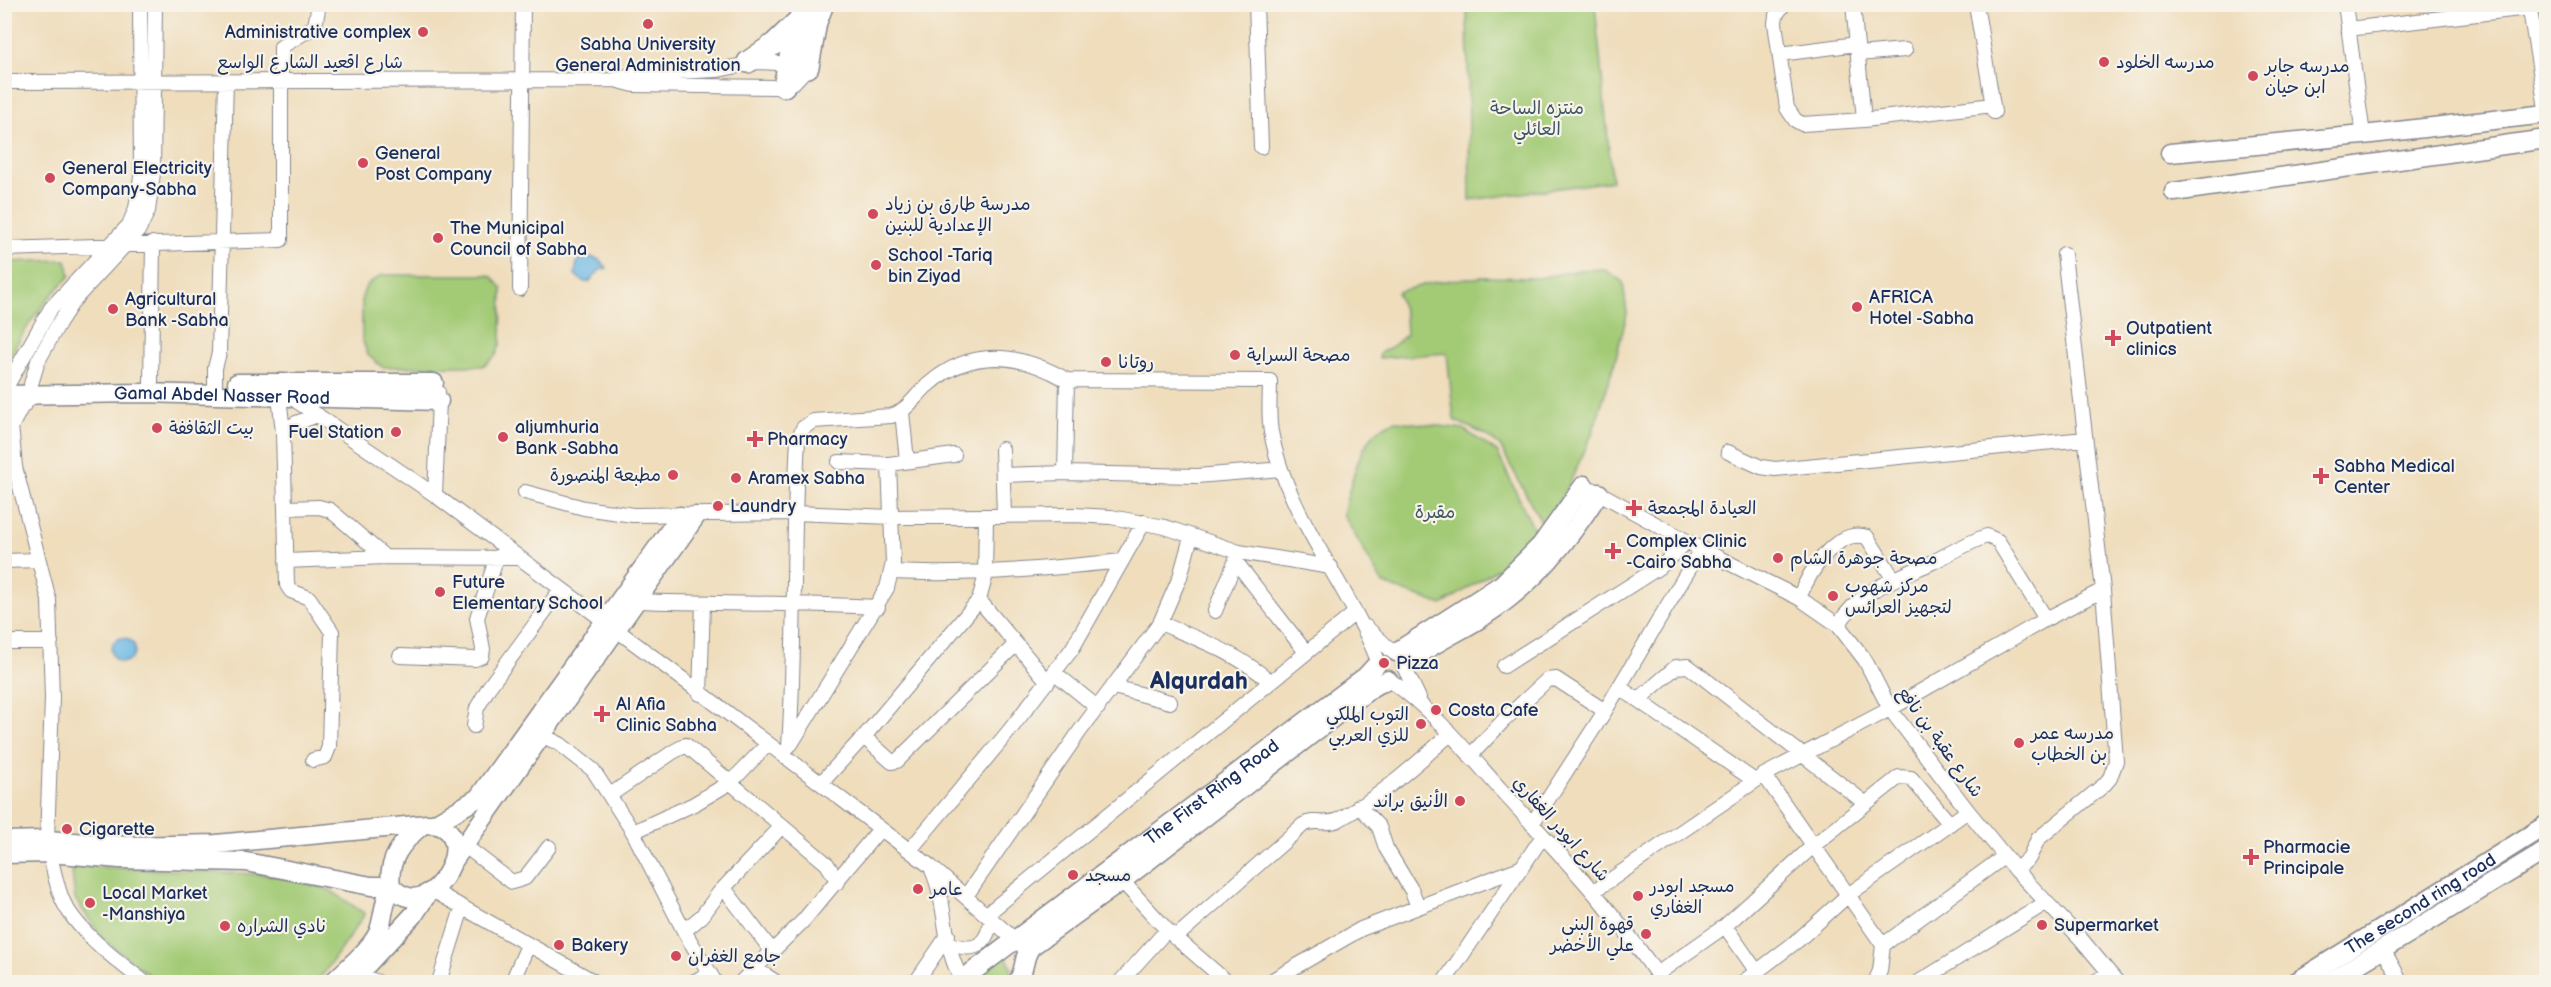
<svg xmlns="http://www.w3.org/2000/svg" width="2551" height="987" font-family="'Balsamiq Sans','Playpen Sans Arabic',sans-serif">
<rect width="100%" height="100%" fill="#f7f3e8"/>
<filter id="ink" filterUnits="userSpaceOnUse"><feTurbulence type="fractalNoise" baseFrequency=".0167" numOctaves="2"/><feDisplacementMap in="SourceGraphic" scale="12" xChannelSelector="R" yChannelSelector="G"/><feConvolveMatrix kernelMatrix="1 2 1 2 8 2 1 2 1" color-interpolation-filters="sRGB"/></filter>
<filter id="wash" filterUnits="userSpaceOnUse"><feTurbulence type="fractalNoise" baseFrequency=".008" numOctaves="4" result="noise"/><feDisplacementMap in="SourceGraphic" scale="24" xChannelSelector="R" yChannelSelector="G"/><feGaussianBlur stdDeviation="1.35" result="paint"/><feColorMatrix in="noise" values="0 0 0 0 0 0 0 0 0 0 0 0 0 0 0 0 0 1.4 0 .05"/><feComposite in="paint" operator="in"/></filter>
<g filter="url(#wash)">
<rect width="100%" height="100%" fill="#efddbc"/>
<!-- green -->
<path fill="#a3cb76" stroke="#5f7d6a" stroke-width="1.5" d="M1467,5H1595L1612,181L1470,200Z
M66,260L70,276C43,302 27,325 9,358L5,357V262Z
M1604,269L1623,282L1627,314L1614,365L1592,434L1566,491L1544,527L1500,446L1484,434L1454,420L1447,353L1379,358L1380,353L1393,346L1406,335L1405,316L1397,292L1435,282L1483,277L1539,278L1579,270Z
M382,275H487L492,277L502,288L501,342L496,355L486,364L482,366L382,367L368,355L362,339V297L366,286Z
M1397,421L1463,429L1497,452L1535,532L1499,568L1442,605L1383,584L1343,514C1352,483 1359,429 1397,421Z
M80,866L276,875L330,890L365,914L324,973L314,982H158L103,939L75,899L72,871Z
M1004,953L1012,968L1007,982H974Z"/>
<!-- water -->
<path fill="#6bb7e4" stroke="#4373a1" stroke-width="1.5" d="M584,256C595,257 601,259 607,268L600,270L589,282H584L575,275L577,262Z
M111 650a12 12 0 1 1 24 0a12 12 0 1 1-24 0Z"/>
</g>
<g filter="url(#ink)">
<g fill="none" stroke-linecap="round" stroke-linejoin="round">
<!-- minor casing -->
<g stroke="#85868d" stroke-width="16">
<path id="minor" d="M140,4L141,177L136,208L129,225L51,308L8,384V394L15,467L49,600L52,698L47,840C51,860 55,881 62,899C76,931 118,961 144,982
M1256,4L1261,147
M1784,4L1776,15L1775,23L1787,108L1795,120L1802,124L1864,120L1993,105
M1853,4L1864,120
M1976,4L1994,112
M2345,4L2363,135
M2529,4L2546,108
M2348,29L2529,8
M1780,54L1857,44
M1858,54L1905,50
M615,80L633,74L718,70L758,62L778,63L795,69
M4,82L615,80L634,85L775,87L794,82L808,67
M4,249L281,240V47L315,26L319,4
M520,289L523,4
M1067,380L1270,381C1270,397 1268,415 1271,432C1286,515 1348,583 1378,661
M31,384L38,361L59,323L74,300L138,231L148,211L153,173L155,4
M151,384L153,243
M215,395V368L219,353L226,80
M279,396L283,432L287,585L291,591L309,598L332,632L329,747L325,757L313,760
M289,396L435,495L692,686L930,866L1022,946
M902,412L907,461
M12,425L21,408L34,394
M283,432L296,423L318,415
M1002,449L1004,516
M1728,452L1761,467L1775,469L2085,439
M839,462L889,464L954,455
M1004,475L1065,473L1197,476L1281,469
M1592,489L1701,549L1799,598L1838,625L1865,660L1890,709L1968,811L2016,870L2081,939L2117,982
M525,492L584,508L633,515L794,513L892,517L1074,515L1111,517L1165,527L1239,552L1331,567
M435,495L439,401L438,392
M285,508L319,507L330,510L385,557L518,558
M4,561L38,560
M286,561L385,557
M1236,562L1305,651
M892,572C969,576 1045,569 1122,561
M1799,598C1808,575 1835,527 1867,537L1893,578
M979,600L1048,682
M637,601C717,604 797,603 878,607
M1215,611L1238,555
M1160,623C1202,641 1233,651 1270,681
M1838,625C1861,589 1896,579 1933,562C1950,553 1969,542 1987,536L1998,541L2046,619
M1366,627L1393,652
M4,642H51
M400,656L475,659L482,656L483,649L477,618L497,557
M1504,666L1664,564L1687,541
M1405,669L1419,698
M1055,673L1098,708
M1391,681C1433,710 1467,752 1501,790C1558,852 1616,912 1662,982
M1114,687L1170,702
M1619,687L1755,781
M700,694L703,603
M1638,700L1676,667L1688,666L1865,803
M474,726L477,708L489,687L561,589
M534,732L560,744L593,770L633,832L684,931L715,982
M864,737L892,762L897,761L1016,644
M791,744L887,588L893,563L889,464
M789,746C796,644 792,542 798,439L803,428L813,421L891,416C908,411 915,395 929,384C972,347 1020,353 1067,380L1065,473
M1470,756L1504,720L1547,680L1556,679L1605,711
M1764,775L1883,945
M821,783L868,732L979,600L985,578L986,518
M610,795L673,752L686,745L827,864L838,882
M1359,806L1379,827L1386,848L1412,891L1418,907
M1532,824L1605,711L1701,549
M633,832L694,804L731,782L768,744
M465,846L512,882L525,878L549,847
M910,850L1009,731L1072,649L1144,522
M932,870C948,905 942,952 964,982
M2016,870L2029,858L2038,839L2104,785L2110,778L2116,761L2103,590L2064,254
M1122,881L1167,930L1227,982
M724,888L772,951
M432,890L595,982
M1594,891L1764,775L1890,709L2046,619L2103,590
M966,896L1080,731L1160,623L1180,577L1191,537
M987,914L1355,613
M1725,926L1757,972
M684,931L702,916L719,893L782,826
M1175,938L1303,825C1315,818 1326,826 1338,820C1379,798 1415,765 1449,735
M950,944C977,953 986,945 992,919
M2383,949L2401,982
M756,969L776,982
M1657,974L1725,926L1813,846L1899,777L1911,778L1950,824
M357,975L378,982
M439,982L462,908
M512,982L528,945
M693,982L709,974
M741,982L803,921L880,829
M916,982L948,935
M1120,982L1167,930
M1269,982L1361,929L1520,868
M1444,982L1543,836
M1743,982L1797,941L1848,895L1968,811
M1875,982L1880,971L1883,945L2005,856
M1919,982L2047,902
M2095,982L2109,973"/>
</g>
<!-- major casing -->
<g stroke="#85868d" stroke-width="21">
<g id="major">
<path d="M2170,153L2363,135L2546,114"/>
<path d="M2174,192L2546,139"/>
<path d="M237,383H434"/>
<path id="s1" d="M4,395L143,393L439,401"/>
<path d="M1396,652L1502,584L1541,545L1584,485"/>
<path d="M1406,666C1428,644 1461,632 1487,614C1535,583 1569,540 1599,493"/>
<path d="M434,824L478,798L680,516"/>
<path d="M4,841L47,840L127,846L216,844L427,824C489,823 432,933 391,886C387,860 402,842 421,826"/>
<path d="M4,854L49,853L120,859L246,862L371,886H391"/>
<path d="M454,860L696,516"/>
<path d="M333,982C347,968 369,951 378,933C384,919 383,899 392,887"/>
<path d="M351,982L415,913L428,893"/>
<path id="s2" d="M959,982L1365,677L1377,664"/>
<path d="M1017,982C1026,972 1022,956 1032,946L1122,881L1374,686L1388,680"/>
<path id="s3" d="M2296,982L2546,825"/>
<path d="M2329,982L2546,850"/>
</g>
</g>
<!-- highway casing -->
<g stroke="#85868d" stroke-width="24">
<path id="highway" d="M748,62L774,44L798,21
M808,67L816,22L823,4
M784,86L794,38L804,4"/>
</g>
<!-- minor -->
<use href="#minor" stroke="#fff" stroke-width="14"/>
<!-- major -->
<use href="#major" stroke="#fff" stroke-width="18"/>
<!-- highway -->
<use href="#highway" stroke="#fff" stroke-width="21"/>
</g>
</g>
<!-- markers -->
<g fill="#d1495b" stroke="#f7f3e8" stroke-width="2">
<circle cx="648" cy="24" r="6"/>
<circle cx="423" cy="32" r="6"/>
<circle cx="2104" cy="62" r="6"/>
<circle cx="2253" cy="76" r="6"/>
<circle cx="363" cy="163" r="6"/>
<circle cx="50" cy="178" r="6"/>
<circle cx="873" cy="214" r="6"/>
<circle cx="438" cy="238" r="6"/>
<circle cx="876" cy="265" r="6"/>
<circle cx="1857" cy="307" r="6"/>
<circle cx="113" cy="309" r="6"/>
<path d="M2110 329h6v6h6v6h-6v6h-6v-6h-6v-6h6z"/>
<circle cx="1235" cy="355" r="6"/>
<circle cx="1106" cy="362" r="6"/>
<circle cx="157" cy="428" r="6"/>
<circle cx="396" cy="432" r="6"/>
<circle cx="503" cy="437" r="6"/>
<path d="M752 430h6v6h6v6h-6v6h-6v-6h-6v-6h6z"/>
<circle cx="673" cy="475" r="6"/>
<path d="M2318 467h6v6h6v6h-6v6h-6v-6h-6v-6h6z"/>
<circle cx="736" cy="478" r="6"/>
<circle cx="718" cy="506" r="6"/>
<path d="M1631 499h6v6h6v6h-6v6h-6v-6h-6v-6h6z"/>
<path d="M1610 542h6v6h6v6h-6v6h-6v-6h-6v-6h6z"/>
<circle cx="1778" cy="558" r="6"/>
<circle cx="440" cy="592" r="6"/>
<circle cx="1833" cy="596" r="6"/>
<circle cx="1384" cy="663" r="6"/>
<circle cx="1436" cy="710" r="6"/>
<path d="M599 705h6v6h6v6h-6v6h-6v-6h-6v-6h6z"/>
<circle cx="1421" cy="724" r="6"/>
<circle cx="2019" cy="743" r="6"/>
<circle cx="1460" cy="801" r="6"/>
<circle cx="67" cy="829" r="6"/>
<path d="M2248 848h6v6h6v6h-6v6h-6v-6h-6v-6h6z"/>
<circle cx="1073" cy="875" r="6"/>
<circle cx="918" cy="889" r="6"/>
<circle cx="1638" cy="896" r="6"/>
<circle cx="90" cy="903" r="6"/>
<circle cx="2042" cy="925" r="6"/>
<circle cx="225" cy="926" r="6"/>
<circle cx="1646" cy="934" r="6"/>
<circle cx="559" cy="945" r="6"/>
<circle cx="676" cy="956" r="6"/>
</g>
<g text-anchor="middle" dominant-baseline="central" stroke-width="4.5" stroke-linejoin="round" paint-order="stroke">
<!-- poi labels -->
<g font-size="18" fill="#1b2f5e" stroke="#f7f3e8" text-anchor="start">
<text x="411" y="32" text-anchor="end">Administrative complex</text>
<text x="648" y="44" text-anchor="middle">Sabha University<tspan x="648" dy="21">General Administration</tspan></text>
<text x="2116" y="62">مدرسه الخلود</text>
<text x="2265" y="66">مدرسه جابر<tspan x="2265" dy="21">ابن حيان</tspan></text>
<text x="375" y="153">General<tspan x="375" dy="21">Post Company</tspan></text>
<text x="62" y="168">General Electricity<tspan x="62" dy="21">Company-Sabha</tspan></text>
<text x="885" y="204">مدرسة طارق بن زياد<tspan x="885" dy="21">الإعدادية للبنين</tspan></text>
<text x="450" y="228">The Municipal<tspan x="450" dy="21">Council of Sabha</tspan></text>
<text x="888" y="255">School -Tariq<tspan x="888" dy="21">bin Ziyad</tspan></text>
<text x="1869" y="297">AFRICA<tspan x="1869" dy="21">Hotel -Sabha</tspan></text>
<text x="125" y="299">Agricultural<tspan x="125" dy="21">Bank -Sabha</tspan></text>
<text x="2126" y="328">Outpatient<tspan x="2126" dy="21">clinics</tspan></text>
<text x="1247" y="355">مصحة السراية</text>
<text x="1118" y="362">روتانا</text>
<text x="515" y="427">aljumhuria<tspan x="515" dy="21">Bank -Sabha</tspan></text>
<text x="169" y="428">بيت الثقاففة</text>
<text x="384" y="432" text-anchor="end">Fuel Station</text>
<text x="767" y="439">Pharmacy</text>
<text x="2334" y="466">Sabha Medical<tspan x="2334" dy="21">Center</tspan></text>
<text x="661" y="475" text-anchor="end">مطبعة المنصورة</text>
<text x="748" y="478">Aramex Sabha</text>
<text x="730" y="506">Laundry</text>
<text x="1648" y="508">العيادة المجمعة</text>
<text x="1626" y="541">Complex Clinic<tspan x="1626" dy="21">-Cairo Sabha</tspan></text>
<text x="1790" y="558">مصحة جوهرة الشام</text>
<text x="452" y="582">Future<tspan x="452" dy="21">Elementary School</tspan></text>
<text x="1845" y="586">مركز شهوب<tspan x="1845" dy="21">لتجهيز العرائس</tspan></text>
<text x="1396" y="663">Pizza</text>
<text x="616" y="704">Al Afia<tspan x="616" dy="21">Clinic Sabha</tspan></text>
<text x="1448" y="710">Costa Cafe</text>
<text x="1409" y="714" text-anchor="end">التوب الملكي<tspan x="1409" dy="21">للزي العربي</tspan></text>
<text x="2031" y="733">مدرسه عمر<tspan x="2031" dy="21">بن الخطاب</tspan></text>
<text x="1448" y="801" text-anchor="end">الأنيق براند</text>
<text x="79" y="829">Cigarette</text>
<text x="2263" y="847">Pharmacie<tspan x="2263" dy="21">Principale</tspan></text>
<text x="1085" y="875">مسجد</text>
<text x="1650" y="886">مسجد ابودر<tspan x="1650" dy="21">الغفاري</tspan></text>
<text x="930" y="889">عامر</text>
<text x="102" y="893">Local Market<tspan x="102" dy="21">-Manshiya</tspan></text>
<text x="1634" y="924" text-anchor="end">قهوة البني<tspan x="1634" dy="21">علي الأخضر</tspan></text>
<text x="2054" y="925">Supermarket</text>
<text x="237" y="926">نادي الشراره</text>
<text x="571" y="945">Bakery</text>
<text x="688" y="956">جامع الغفران</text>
</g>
<!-- street labels -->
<g font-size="18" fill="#1b2f5e" stroke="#f7f3e8">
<text x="310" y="62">شارع اقعيد الشارع الواسع</text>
<text stroke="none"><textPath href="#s1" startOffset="218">Gamal Abdel Nasser Road</textPath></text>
<text transform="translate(1940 742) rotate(54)">شارع عقبة بن نافع</text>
<text stroke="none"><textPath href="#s2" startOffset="316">The First Ring Road</textPath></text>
<text transform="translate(1561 829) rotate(48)">شارع ابودر الغفاري</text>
<text stroke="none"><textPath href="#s3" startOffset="147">The second ring road</textPath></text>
</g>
<!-- park labels -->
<g font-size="18" fill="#3d5664" stroke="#f7f3e8">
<text x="1537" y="108">منتزه الساحة<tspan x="1537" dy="21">العائلي</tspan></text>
<text x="1435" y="512">مقبرة</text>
</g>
<!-- district labels -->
<g font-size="24" font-weight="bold" fill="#1b2f5e" stroke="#f7f3e8">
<text x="1199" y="681">Alqurdah</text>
</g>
</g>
<!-- margin -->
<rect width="2551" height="987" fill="none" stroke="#f7f3e8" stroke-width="24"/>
</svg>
